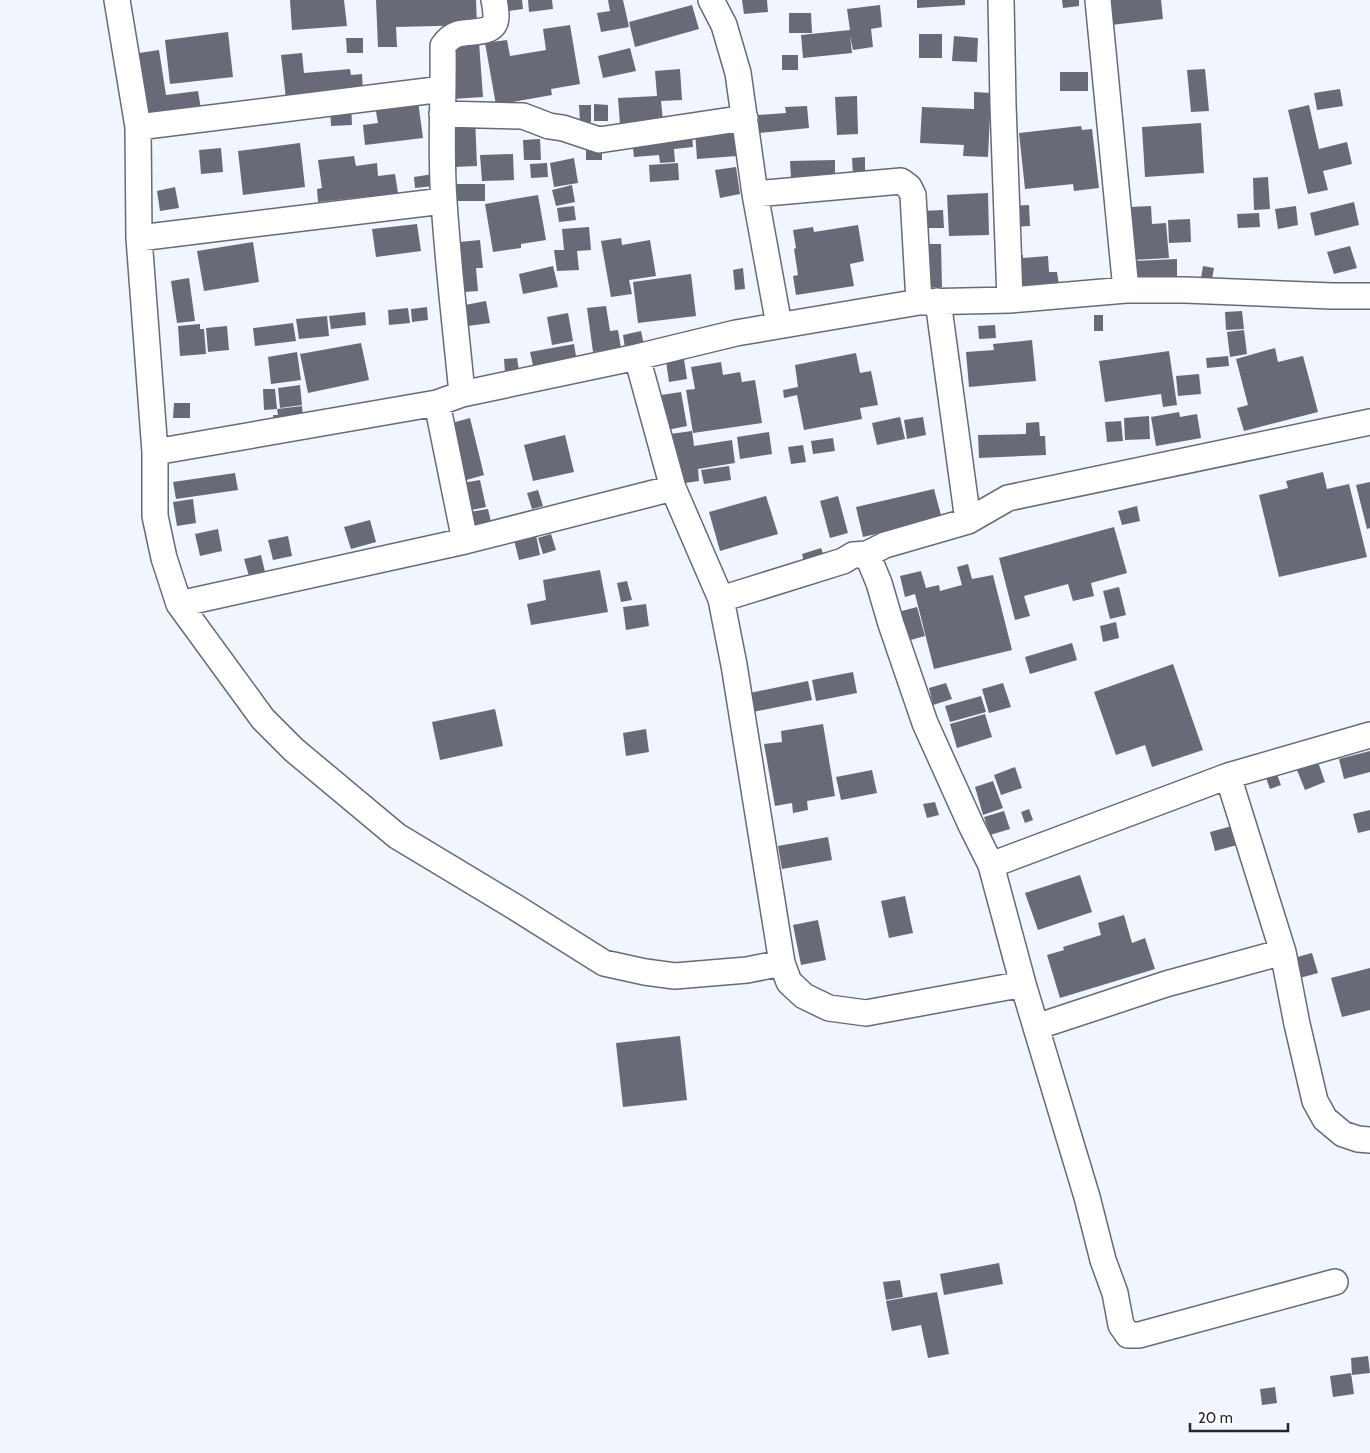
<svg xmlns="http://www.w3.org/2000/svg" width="1370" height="1453" font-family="Cabin,sans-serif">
<rect width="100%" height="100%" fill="#f1f5fd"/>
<!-- building -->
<path fill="#696a77" d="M290,0H344L347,26L292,30Z
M376,0H476L477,25L396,27L397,47H378Z
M498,0H522L523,9L499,12Z
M528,0H552L553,9L529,12Z
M608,0H623L629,27L601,32L597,13L610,11Z
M742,0H767L768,12L744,14Z
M917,0H965V5L917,8Z
M1062,0H1079V6L1063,8Z
M1108,0H1161L1163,19L1111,25Z
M692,5L699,29L635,47L629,22Z
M880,5L882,27L871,29L873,47L853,50L850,36L852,53L803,58L801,35L850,30L847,9Z
M789,13H811L812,33H789Z
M570,25L580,84L551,89L552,95L496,105L485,43L507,40L510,56L546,50L543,29Z
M228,32L233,77L170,84L165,40Z
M919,34H942V58H919Z
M954,36L978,38L977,62L952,61Z
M346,38H363V53H347Z
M479,42L483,97L453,99L450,44Z
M630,48L636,71L603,78L598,56Z
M159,50L166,95L198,91L201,109L168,114V110L147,113L139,53Z
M302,53L304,73L350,69L351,75L362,74L363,92L286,99L281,55Z
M782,55H798V70H782Z
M680,69L682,100L661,101L663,121L620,124L618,98L657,96L655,71Z
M1205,69L1209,111L1191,112L1187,70Z
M1060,72H1088V91H1060Z
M1340,89L1343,106L1317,110L1314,93Z
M974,92L991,93L988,157L963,156L964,145L920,143L922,107L974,109Z
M857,96L858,134L837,135L835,97Z
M418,101L423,138L365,145L363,125L378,123L375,106Z
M351,103L352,125L331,126L330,104Z
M594,104L608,105V121H594Z
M579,105H591V122H580Z
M1309,105L1319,149L1347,142L1352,164L1323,171L1328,190L1308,194L1288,110Z
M807,106L809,128L759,133L758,115L786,113L785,107Z
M475,117L477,166L453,167L451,118Z
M1201,123L1204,173L1145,177L1142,127Z
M1081,126L1082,130L1092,129L1099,188L1074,191L1073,184L1025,189L1019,133Z
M735,127L737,156L697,159L695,131Z
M692,135L693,147L674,149L675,162L660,163L659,155L634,157L632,140Z
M540,139L541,160H524L523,140Z
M300,143L305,187L243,195L238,151Z
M586,147H602V160H586Z
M221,148L223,172L201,174L199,150Z
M513,154L514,180L482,181L480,155Z
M354,156L356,166L377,163L378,176L395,174L398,193L318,202L317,189L322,188L318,160Z
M865,157V174L853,175L852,158Z
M574,158L578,183L554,187L550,163Z
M835,160V178H791L790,161Z
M547,163L548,177L531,178L530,164Z
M678,163L679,180L650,182L649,165Z
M736,167L740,194L720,198L715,170Z
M433,174L434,186L415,188L414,177Z
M1268,177L1270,209L1254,210L1253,178Z
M456,184H485V201H456Z
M572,185L575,202L556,206L552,190Z
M175,187L179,208L160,211L157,191Z
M988,193L989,235L949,236L947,195Z
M538,195L546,240L521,244V248L493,252L485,204Z
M1354,202L1359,225L1315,236L1310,213Z
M1029,205L1030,226L1012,227L1011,206Z
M574,206L576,220L559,222L557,208Z
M1151,206L1152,224L1166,223L1169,258L1132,260L1129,207Z
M1296,206L1298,225L1278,229L1275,209Z
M943,210L944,228H923L922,211Z
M1259,213L1260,227L1238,228L1237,214Z
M1190,219L1191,242L1169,243L1168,220Z
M417,224L421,251L376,257L372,229Z
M858,225L864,261L850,264L854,286L796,295L793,276L798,275L794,249L796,248L793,230L813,227L814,232Z
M589,227L591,250L577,251L579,270L557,271L554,250H564L562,229Z
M621,238L622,245L650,240L656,276L629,280L632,294L611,297L601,241Z
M480,240L483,268H476L478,291L464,292L459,242Z
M253,242L259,282L204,291L197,251Z
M924,244H941L942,287L925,288Z
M1350,246L1357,268L1334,274L1327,252Z
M1023,255V258L1048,256L1049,272H1057L1059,285L1015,293L1012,256Z
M1177,259V276L1135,278V261Z
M553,266L558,287L523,294L519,274Z
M1203,266L1214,268L1212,279L1201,278Z
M743,268L745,289L735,290L733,270Z
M691,274L696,316L638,323L633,282Z
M189,278L195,321L177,323L171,281Z
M486,301L490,323L468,326L465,305Z
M606,306L610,331L618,330L621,348L593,352L587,308Z
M427,307L428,320L412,322L411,309Z
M408,308L410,323L389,325L388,310Z
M1242,311L1244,329L1226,330L1225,312Z
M365,312L366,325L331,329L329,316Z
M568,313L573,341L552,345L547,317Z
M1094,315H1103V331H1094Z
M327,316L329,336L299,339L296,319Z
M293,323L296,341L255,346L253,328Z
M200,324V329H204L206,354L180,356L178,326Z
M995,325L996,338L979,339L978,326Z
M227,326L229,350L208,352L206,328Z
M1244,330L1247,354L1230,357L1227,332Z
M641,331L644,345L625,348L623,335Z
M1032,340L1036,381L969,387L966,352L994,350L993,344Z
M361,343L369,380L308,393L300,354Z
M574,344L577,362L534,370L530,352Z
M1275,348L1278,362L1303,356L1318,412L1244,431L1237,408L1248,405L1236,359Z
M1169,351L1177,405L1163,407L1161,394L1105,402L1099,361Z
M297,352L301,380L271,384L268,357Z
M856,353L860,373L871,371L878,405L860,408L862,419L804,430L797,395L784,398L783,390L798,387L795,365Z
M1228,356L1229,366L1207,368L1206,358Z
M517,358L519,371L505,373L504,359Z
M684,359L687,379L669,382L666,361Z
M721,362L723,375L740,372L742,382L755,380L762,423L693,433L686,390L695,389L691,367Z
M1199,374L1201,394L1178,396L1176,376Z
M300,385L302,405L280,408L278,388Z
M263,389H275L277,409L264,410Z
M681,392L687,426L667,430L661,395Z
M174,403H190V418H173Z
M302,406L303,419L274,423L273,415H278L277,409Z
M1179,412L1180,417L1197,414L1201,438L1156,446L1151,417Z
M1149,416L1150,439L1125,440L1124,418Z
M900,417L905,439L877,445L872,423Z
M923,417L926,435L907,439L904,420Z
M470,418L484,475L463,481L448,424Z
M1121,421L1123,441L1107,442L1105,422Z
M1039,422L1040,436H1045L1046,455L979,458L978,435L1026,434V423Z
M692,431L694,446L732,440L735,463L698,469L699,481L678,484L670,434Z
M769,432L772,454L740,459L737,437Z
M565,435L574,472L533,481L524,445Z
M833,438L835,451L813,454L811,441Z
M803,445L806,462L791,464L788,447Z
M729,466L731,480L704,484L701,470Z
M1323,472L1327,489L1349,484L1367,557L1279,577L1259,495L1288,488L1286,481Z
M235,473L238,490L176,499L173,482Z
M480,480L486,507L467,511L462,483Z
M1370,482V528L1367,529L1356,485Z
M934,489L942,519L863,537L856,507Z
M538,490L543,506L532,509L527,493Z
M766,496L778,534L720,551L709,512Z
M838,496L848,533L830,538L820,501Z
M193,499L196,523L177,526L173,502Z
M1137,506L1140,521L1122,525L1118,511Z
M488,509L492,526L472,530L469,512Z
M370,520L376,542L351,549L344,527Z
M1114,527L1127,573L1091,583L1094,596L1073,601L1068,584L1024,596L1030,616L1015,620L999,558Z
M218,529L222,551L200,556L195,534Z
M551,534L556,550L543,554L538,538Z
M536,535L540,555L519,560L514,540Z
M288,536L292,556L273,560L268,540Z
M821,548L827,564L806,570L802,554Z
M261,555L265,572L249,576L244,559Z
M968,564L972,579L993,575L1012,650L934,669L915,594L905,597L900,576L921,571L926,588L939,585L940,591L962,585L957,567Z
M600,570L608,612L531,625L527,604L546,600L543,580Z
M627,581L632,600L621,602L617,583Z
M1119,587L1126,615L1110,619L1103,591Z
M646,604L649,626L626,630L623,607Z
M917,607L925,636L907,641L898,612Z
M1116,622L1119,638L1103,642L1100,626Z
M1072,643L1077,660L1030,674L1025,657Z
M1173,664L1203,750L1152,767L1145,745L1116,755L1094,692Z
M853,672L857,693L816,701L812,680Z
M808,681L812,700L748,713L745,694Z
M946,683L952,699L933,705L929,688Z
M1003,683L1011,707L989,713L982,689Z
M981,696L986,712L950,722L945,706Z
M495,709L503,746L440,760L432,722Z
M985,714L992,737L957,748L950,724Z
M823,724L835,796L807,801L808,810L793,813L792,803L775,806L764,744L782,742L781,731Z
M646,729L649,752L626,756L623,733Z
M1370,751V772L1344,779L1339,759Z
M1318,762L1325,782L1305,790L1297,770Z
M1015,767L1022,788L1001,795L994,775Z
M872,770L877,793L841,800L836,777Z
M1276,772L1281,785L1270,789L1265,775Z
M993,781L1003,808L983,815L975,787Z
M935,802L939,815L927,818L923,804Z
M1029,809L1033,820L1025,823L1021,812Z
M1370,810V830L1358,833L1353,814Z
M1004,811L1010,829L990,835L984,817Z
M1232,826L1237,845L1215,851L1210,832Z
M828,837L832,860L782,869L778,846Z
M1080,875L1092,912L1038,930L1025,893Z
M905,896L913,933L889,938L881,901Z
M1124,915L1132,943L1145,938L1155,969L1060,998L1047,955L1064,950L1063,947L1101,935L1098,923Z
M818,920L826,960L801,965L793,925Z
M1312,953L1318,973L1296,979L1290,959Z
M1370,968V1010L1342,1017L1331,978Z
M680,1036L687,1100L623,1107L616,1043Z
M999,1263L1003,1284L944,1295L940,1274Z
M900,1280L903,1297L886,1300L883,1282Z
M937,1292L949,1354L928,1358L921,1325L892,1331L886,1301Z
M1368,1356L1370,1373L1352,1375L1351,1358Z
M1351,1373L1354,1394L1333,1397L1330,1376Z
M1275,1387L1277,1403L1262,1405L1260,1389Z"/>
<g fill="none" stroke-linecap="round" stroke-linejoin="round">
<!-- street casing -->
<g stroke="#656b77" stroke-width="28">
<path id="street" d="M117,0L138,127L139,238L155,452V516L164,558L179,604L263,719L294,750L397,836L515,907L604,963L645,972L675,976L747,970L782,963
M711,0L724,25L738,73L755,194L779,325
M1001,0L1003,104L1010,300
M1098,0L1126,290
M442,114L523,116L549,126L563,128L599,140L745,118
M138,127L443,89
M755,194L901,181L909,187L913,195L919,302
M139,238L443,201
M938,301L968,521
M637,357L673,488L721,599L734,665L782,963L789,982L804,996L829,1008L866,1013L1023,984
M462,394C456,330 448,266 444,201C440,149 444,97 443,46C447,40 451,36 458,34C471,30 496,36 496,16C496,11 495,5 494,0
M437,403L465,541
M155,452L437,403L462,394L637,357L736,333L919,302L1010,300L1126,290H1185L1332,296H1370
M867,554L879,583L891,624L925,723L971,825L991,865L1023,984L1087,1197L1103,1260L1115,1293L1121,1325L1128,1335H1139L1335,1282
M721,599L843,561L853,555L867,554L885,545L968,521L1008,498L1370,422
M179,604L465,541L673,488
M1228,776L1283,952L1297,1024L1315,1101L1325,1119L1343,1134L1358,1139L1370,1140
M991,865L1228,776L1370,735
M1036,1027L1166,984L1283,952"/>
</g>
<!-- street -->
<use href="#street" stroke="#fff" stroke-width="25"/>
</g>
<!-- scale -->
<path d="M1190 1423v8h98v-8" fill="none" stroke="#24262b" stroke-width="2.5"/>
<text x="1198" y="1423" font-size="15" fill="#24262b" stroke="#ffffff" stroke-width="4" paint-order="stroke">20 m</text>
</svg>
